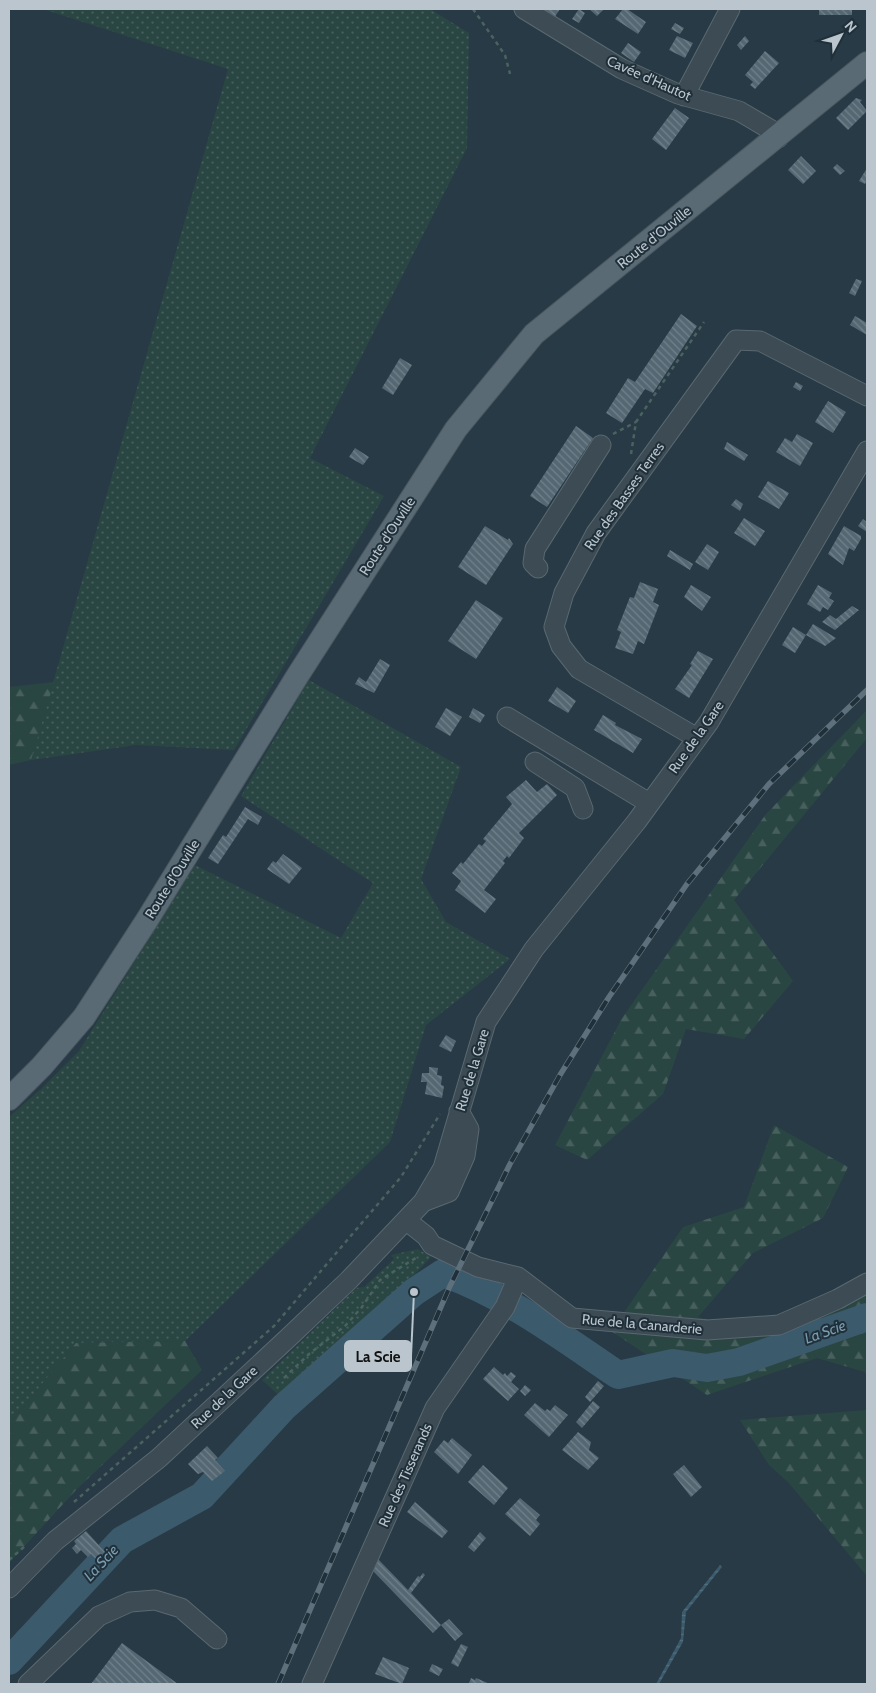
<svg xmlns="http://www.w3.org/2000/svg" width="876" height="1693" font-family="Cabin,sans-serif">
<defs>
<pattern id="grass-dots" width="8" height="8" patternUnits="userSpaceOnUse" patternTransform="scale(1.25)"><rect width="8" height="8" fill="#2a4643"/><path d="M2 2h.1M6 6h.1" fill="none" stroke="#475f5d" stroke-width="1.8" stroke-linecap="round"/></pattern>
<pattern id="forest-firs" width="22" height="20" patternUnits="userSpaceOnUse" patternTransform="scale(1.25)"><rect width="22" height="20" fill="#2a4643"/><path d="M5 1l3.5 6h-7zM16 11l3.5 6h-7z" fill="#475f5d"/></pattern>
<pattern id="water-rules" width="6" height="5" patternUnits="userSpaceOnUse" patternTransform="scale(1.25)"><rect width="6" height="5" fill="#3b5a6c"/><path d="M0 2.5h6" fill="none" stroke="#557080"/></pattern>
<pattern id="building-back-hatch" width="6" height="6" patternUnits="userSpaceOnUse" patternTransform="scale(1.25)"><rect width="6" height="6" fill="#546772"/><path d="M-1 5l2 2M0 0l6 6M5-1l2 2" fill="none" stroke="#72828b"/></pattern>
</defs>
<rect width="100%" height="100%" fill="#273a45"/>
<!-- grass -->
<path fill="url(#grass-dots)" d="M43,9H430L469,33L467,148L310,458L384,496L234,750L136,745L31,760L228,69Z
M309,680L461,767L421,879L446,922L510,959L426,1025L390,1142L185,1341L76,1343L9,1424V1117L41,1089L79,1051L195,865L341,938L373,883L241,796Z
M418,1249L431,1257L344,1350L283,1399L262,1380L356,1288L364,1287L394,1259L391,1255Z"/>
<!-- forest -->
<path fill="url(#forest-firs)" d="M54,682L31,760L9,765V687Z
M867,710V738L734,900L793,981L744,1039L686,1029L663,1094L587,1160L555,1145L622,1018L766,814Z
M774,1125L848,1167L823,1218L753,1253L698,1317L762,1335L867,1287V1379L865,1372L817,1358L707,1395L611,1331L683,1227L744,1207Z
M185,1341L202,1370L76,1490L9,1563V1424L76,1343Z
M867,1410V1576L788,1482L769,1465L740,1420Z"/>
<!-- water -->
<path fill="url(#water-rules)" d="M720,1565L722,1567L686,1612L683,1642L659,1684H656L681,1638L682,1612Z"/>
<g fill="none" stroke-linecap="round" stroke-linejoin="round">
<!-- river -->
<path stroke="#3b5a6c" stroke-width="28" d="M9,1661L122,1540L202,1496L284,1407L414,1292L443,1273C506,1295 563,1338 618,1375L673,1363L707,1368L739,1362L867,1317"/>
</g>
<!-- building -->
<path fill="url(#building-back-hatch)" d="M540,9H560L554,18Z
M579,9L585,13L579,23L572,19Z
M589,9H604L597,16Z
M623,9H627L646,22L638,34L615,19Z
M819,9H852V15H819Z
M675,23L684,28L680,34L671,29Z
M677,36L693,43L685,58L669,50Z
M745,36L749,41L741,50L737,45Z
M628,43L641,52L634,62L621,53Z
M765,51L779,63L755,89L750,85L753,82L745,75Z
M856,98L862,100L860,102L867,111L848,130L836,118Z
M675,108L689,118L666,150L652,139Z
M801,156L816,171L803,184L788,170Z
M837,164L845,171L840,175L833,168Z
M867,168V180L865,184L859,181Z
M856,279L862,281L855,296L849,293Z
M681,314L697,326L653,393L645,389L622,423L606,413L628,378L635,382Z
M855,316L867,323V335L850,325Z
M400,358L412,365L393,395L382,388Z
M796,382L803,386L800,391L793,387Z
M828,401L846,412L833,433L815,422Z
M576,426L593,438L547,507L530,496Z
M797,434L813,443L800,466L776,452L785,438L792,442Z
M727,442L748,455L744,461L724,449Z
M355,448L369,457L363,465L349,457Z
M768,481L789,493L779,509L758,497Z
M736,499L743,504L740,511L731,505Z
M744,518L765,531L755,546L734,533Z
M863,519L867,522V532L858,526Z
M485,526L508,540L509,538L513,544L486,585L458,567Z
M844,526L861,536V539L854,551L849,548L843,565L828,554Z
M707,544L719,552L708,570L695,562Z
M670,550L693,564L690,570L667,556Z
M640,582L658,589L653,602L659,605L644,644L638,641L633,654L615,648L621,632L617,630L630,597L634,598Z
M691,585L711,597L702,611L684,597Z
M818,585L832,593L829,598L834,601L828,610L823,607L820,612L807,604Z
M476,600L503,618L476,659L448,641Z
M852,606L859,610L835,630L822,622L830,615L836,619Z
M813,624L836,638L825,646L806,635Z
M793,627L806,635L795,653L782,645Z
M698,651L713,659L689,698L675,689L692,665L690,664Z
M380,659L390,665L374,693L355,684L359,677L366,682Z
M557,687L576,701L568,713L548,701Z
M446,708L462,717L450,736L435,727Z
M473,708L485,715L480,723L469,717Z
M603,715L616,723L615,725L642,739L633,753L594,730Z
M526,780L537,792L547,784L557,795L519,833L524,838L509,858L507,856L503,861L505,863L484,890L496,899L485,913L455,890L461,881L452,873L461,862L463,864L479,844L482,846L486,841L483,839L512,804L506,797Z
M245,807L262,817L258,825L248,819L218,864L208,858L223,835L226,837Z
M283,854L302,868L289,884L267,869L273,861L276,863Z
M446,1035L456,1041L451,1052L439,1046Z
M429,1067L438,1068L437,1075L442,1076L441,1085L444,1086L442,1098L425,1094L427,1082H421L422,1073H429Z
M494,1367L503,1375L505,1373L507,1376L511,1372L516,1376L511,1382L519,1389L508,1401L483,1379Z
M598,1381L604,1386L590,1402L585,1397Z
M525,1385L531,1390L525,1396L520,1391Z
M593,1401L600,1407L582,1428L576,1422Z
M535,1403L545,1411L547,1409L550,1411L555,1405L568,1415L549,1437L524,1415Z
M578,1432L591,1442L589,1450L599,1458L588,1470L562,1450Z
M452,1438L472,1455L458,1474L434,1452L444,1440L448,1443Z
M207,1446L218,1458L215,1460L225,1471L212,1481L203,1472L198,1474L188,1464Z
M483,1465L508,1488L494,1505L468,1482Z
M684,1465L702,1487L691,1497L673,1474Z
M520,1498L540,1515L536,1520L540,1524L530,1536L505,1514Z
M415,1502L448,1531L442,1538L407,1512Z
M86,1531L105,1552L96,1559L91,1554L88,1557L81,1550L77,1554L72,1548L76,1544L74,1541Z
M480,1532L486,1538L474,1552L468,1547Z
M378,1559L408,1590L418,1576L420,1577L423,1573L425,1575L411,1593L441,1625L433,1633L373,1571Z
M449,1619L463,1634L455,1641L441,1625Z
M122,1643L178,1684H91Z
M461,1644L468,1647L458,1667L451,1663Z
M383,1657L409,1668L402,1684L375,1674Z
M432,1664L443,1669L439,1676L429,1671Z
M471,1678L475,1680L476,1678L490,1684H471L469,1683Z"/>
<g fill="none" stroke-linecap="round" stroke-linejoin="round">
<!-- minor casing -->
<g stroke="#5b6871" stroke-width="21">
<path id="minor" d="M524,9L622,69L678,94L739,111L773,131L778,138
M684,96L730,9
M538,568L533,563L535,549L601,445
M507,717L649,803
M697,738L579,669L561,646L554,627L564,593L596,533L736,340L760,341L867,396
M535,762L575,788L583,809
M423,1202L449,1192L465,1156L469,1129L459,1111
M407,1221L426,1236L432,1245L478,1267L518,1277L572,1318L707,1330L779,1325L838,1299L867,1283
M9,1588L55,1541L159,1458L288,1338L349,1280L423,1202L443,1168L486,1022L534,949L637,821L709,722L867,451
M28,1684L99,1616L130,1602L155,1600L181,1608L217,1639
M312,1684L435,1408L505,1307L518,1277"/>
</g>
<!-- major casing -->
<g stroke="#495760" stroke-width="24">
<path id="major" d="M9,1099L42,1066L84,1017L147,920L298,675L456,429L534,334L867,63"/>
</g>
<!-- path -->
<path stroke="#4a6361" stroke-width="2.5" stroke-dasharray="4 4" stroke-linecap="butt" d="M473,9L505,55L510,74
M613,434L636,422
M631,454L636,422L704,322
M284,1378L309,1354L345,1326L362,1307L380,1280L419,1256
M74,1502L274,1326L401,1177L440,1114
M9,1560L25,1546"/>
<!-- minor -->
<use href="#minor" stroke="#3c4b54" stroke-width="19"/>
<!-- major -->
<use href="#major" stroke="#5a6a74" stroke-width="22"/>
<!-- rail casing -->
<g stroke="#5e707b" stroke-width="5.5">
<path id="rail" d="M278,1684L450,1286L510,1164L560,1075L609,997L687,884L769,784L867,690"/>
</g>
<!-- rail -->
<use href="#rail" stroke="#20303a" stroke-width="4" stroke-dasharray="11" stroke-linecap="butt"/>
</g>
<g text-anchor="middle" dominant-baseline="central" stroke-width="4" stroke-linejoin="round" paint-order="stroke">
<!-- street labels -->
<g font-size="14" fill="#bac5cd" stroke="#20303a">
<text transform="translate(649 78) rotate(24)">Cavée d'Hautot</text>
<text transform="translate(654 237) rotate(-39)">Route d'Ouville</text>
<text transform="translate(624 496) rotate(-55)">Rue des Basses Terres</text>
<text transform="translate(387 536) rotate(-57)">Route d'Ouville</text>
<text transform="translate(696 737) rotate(-55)">Rue de la Gare</text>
<text transform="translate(172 879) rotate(-58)">Route d'Ouville</text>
<text transform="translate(472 1070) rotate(-73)">Rue de la Gare</text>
<text transform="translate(642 1324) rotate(5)">Rue de la Canarderie</text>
<text transform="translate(224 1397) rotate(-43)">Rue de la Gare</text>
<text transform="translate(405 1475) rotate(-66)">Rue des Tisserands</text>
</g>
<!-- water labels -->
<g font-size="15" font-style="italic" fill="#7a9cb0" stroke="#20303a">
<text transform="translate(825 1332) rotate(-20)">La Scie</text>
<text transform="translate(101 1563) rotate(-47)">La Scie</text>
</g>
</g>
<!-- callouts -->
<path fill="none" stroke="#bac5cd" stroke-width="2" d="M414 1292L411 1356"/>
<circle fill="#bac5cd" stroke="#20303a" stroke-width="2" cx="414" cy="1292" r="5"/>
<rect fill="#bac5cd" stroke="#bac5cd" stroke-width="2" x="345" y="1341" width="66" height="30" rx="5"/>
<g font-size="15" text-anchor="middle" font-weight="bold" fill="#111">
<text x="378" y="1362">La Scie</text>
</g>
<!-- border -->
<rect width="876" height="1693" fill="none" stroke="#bac5cd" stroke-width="20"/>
<!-- north arrow -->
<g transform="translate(841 35) rotate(49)" stroke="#20303a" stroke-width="4" paint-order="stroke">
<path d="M0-4L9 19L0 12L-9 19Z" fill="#bac5cd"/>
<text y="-8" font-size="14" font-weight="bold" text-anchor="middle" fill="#bac5cd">N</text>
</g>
</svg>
